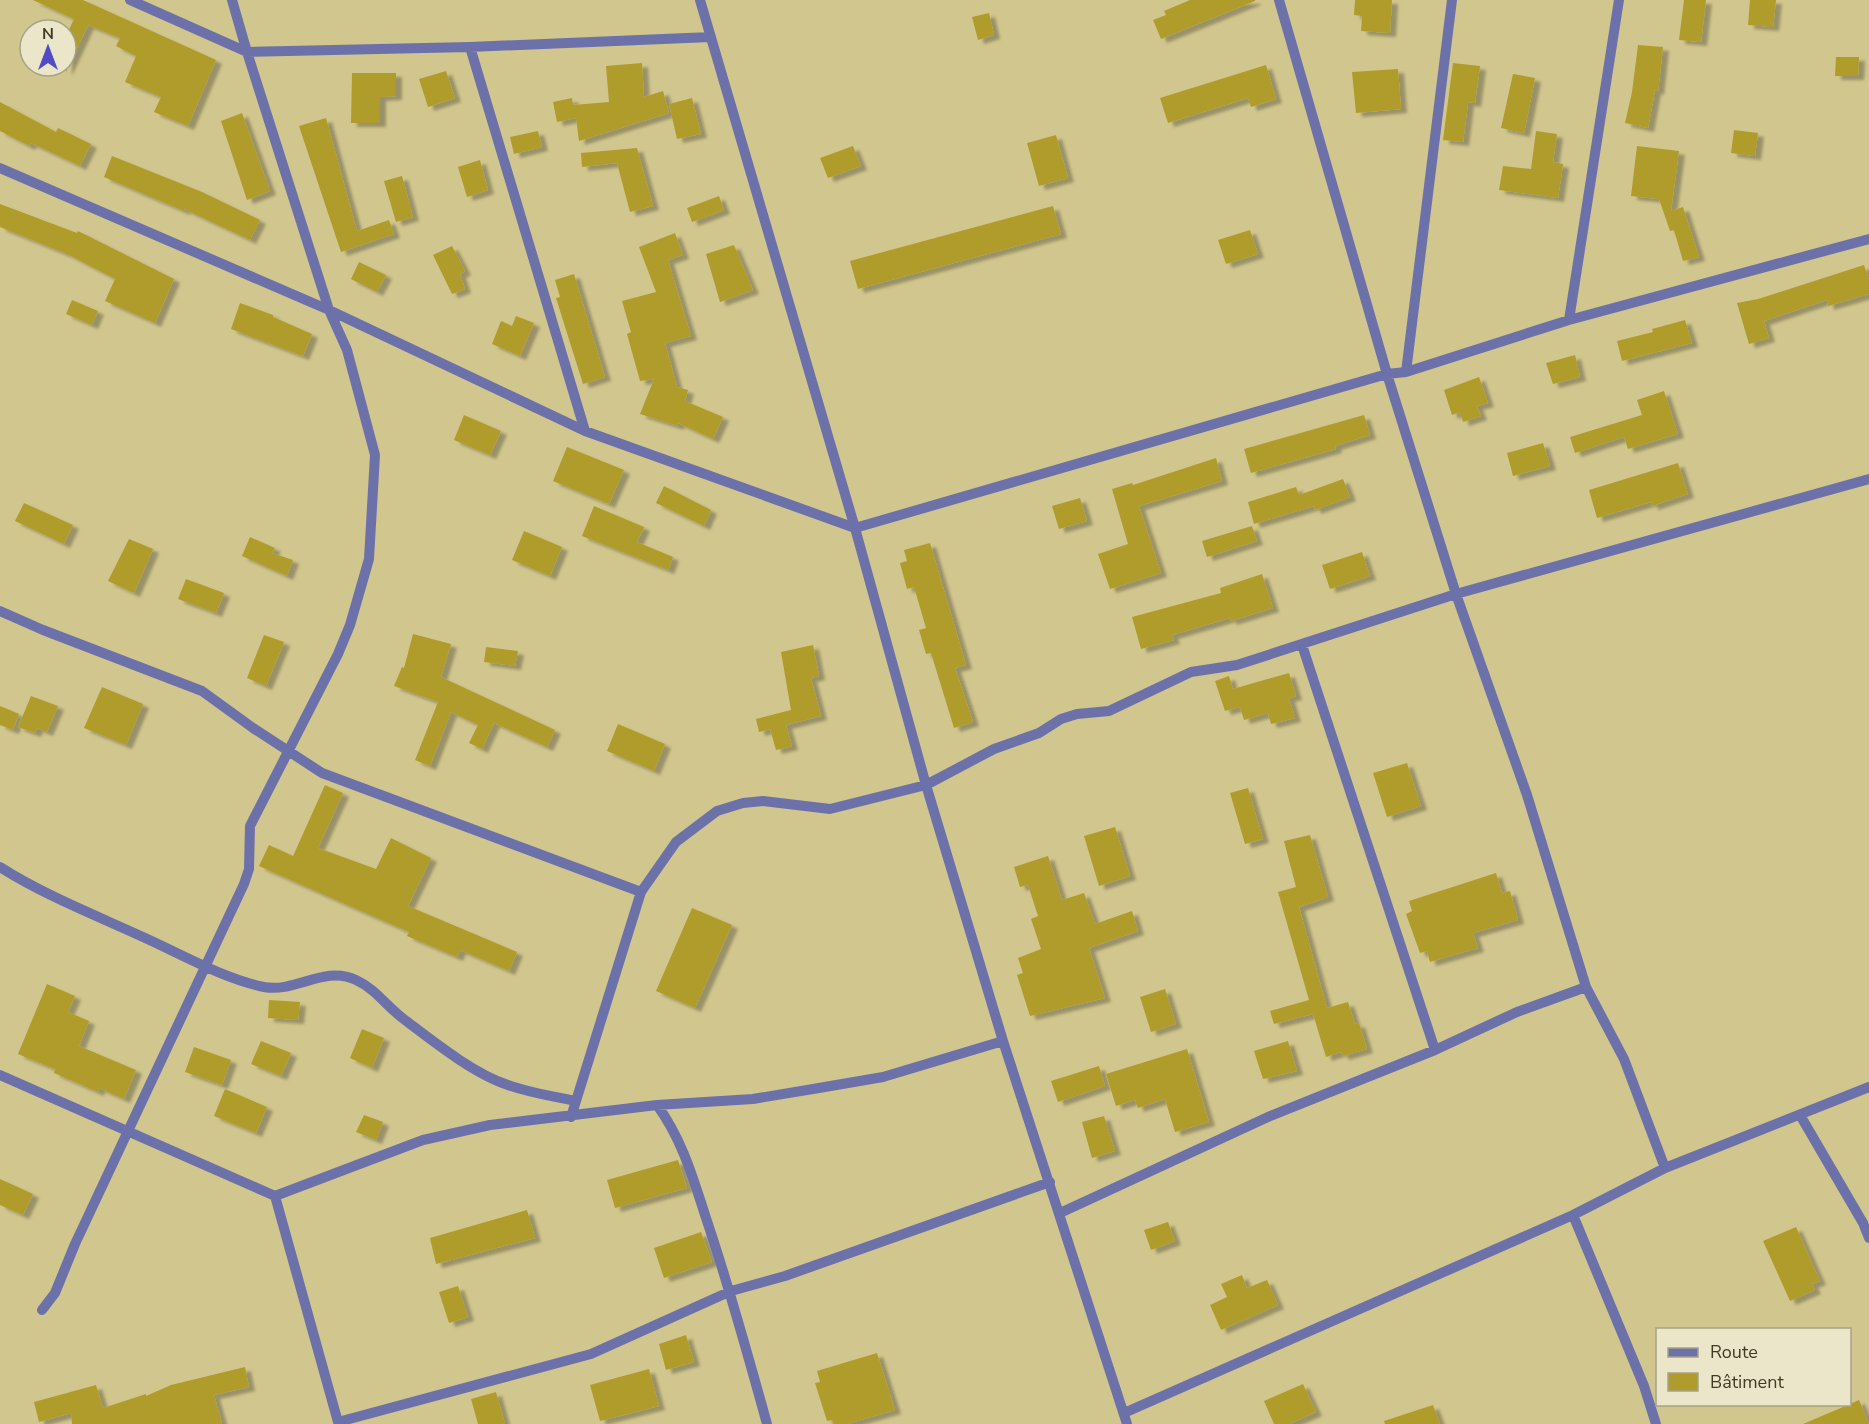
<svg xmlns="http://www.w3.org/2000/svg" width="1869" height="1424" font-family="'Nunito Sans',sans-serif">
<defs>
<filter id="shadow"><feDropShadow dx="6" dy="4" stdDeviation="1.5" flood-color="#0004"/></filter>
</defs>
<rect width="100%" height="100%" fill="#d1c68d"/>
<!-- building -->
<path fill="#b09c2c" filter="url(#shadow)" d="M33,0H83L216,60L188,126L154,112L161,97L125,82L136,56L116,46L120,38L88,25L66,72V36L74,19Z
M1190,0H1255V1L1161,39L1153,20L1166,15L1164,11Z
M1355,0H1392L1390,33L1361,31L1362,16L1354,15Z
M1684,0H1706L1701,42L1679,40Z
M1750,0H1776L1773,27L1748,25Z
M989,13L994,35L978,40L972,17Z
M1638,45L1663,47L1658,91L1655,90L1648,128L1625,123L1632,92Z
M1836,57H1859L1858,76H1835Z
M642,63L644,97L663,91L669,113L579,141L576,118L557,122L553,102L572,98L573,105L609,102L606,66Z
M1453,63L1480,66L1475,103L1468,102L1463,142L1443,140Z
M1266,65L1276,99L1251,107L1248,98L1168,123L1160,98Z
M1398,69L1401,109L1356,113L1352,72Z
M446,71L455,98L428,107L419,79Z
M352,73H396V96L380,97V123H351Z
M1513,74L1535,78L1524,133L1501,128Z
M692,98L701,134L677,139L669,104Z
M0,102L56,132L58,128L91,144L80,166L31,143L29,146L0,131Z
M242,113L270,191L247,200L221,121Z
M326,118L357,231L389,220L394,234L341,252L299,126Z
M1734,130L1758,133L1755,156L1731,153Z
M538,131L542,147L514,154L510,137Z
M1536,131L1557,134L1553,162L1563,164L1558,198L1499,190L1503,166L1531,169Z
M1056,135L1068,178L1039,186L1027,143Z
M853,146L861,166L828,178L820,158Z
M1637,146L1679,151L1671,211L1683,207L1699,257L1683,261L1674,230L1670,231L1659,199L1631,196Z
M637,148L653,206L630,212L617,163L582,167L581,153Z
M112,156L202,192L260,220L250,240L184,209V211L104,177Z
M480,160L488,190L467,197L458,167Z
M402,176L413,217L396,222L384,181Z
M719,196L724,210L692,222L687,208Z
M0,204L77,233L78,231L174,279L155,323L105,301L115,279L67,254L0,227Z
M1053,206L1061,234L858,289L850,261Z
M1250,230L1258,254L1226,264L1218,240Z
M675,233L683,255L668,260L691,336L665,343L677,387L688,390L685,401L723,417L713,439L678,423V426L640,414L654,379L640,381L627,334L631,332L622,301L656,292L639,247Z
M734,245L753,290L720,302L706,254Z
M452,246L465,271L460,274L465,289L452,294L433,255Z
M359,262L386,275L377,292L351,279Z
M1864,265L1869,280V294L1828,306L1827,300L1764,321L1769,338L1749,344L1737,303L1758,299Z
M574,274L605,377L583,384L556,298L560,297L555,280Z
M72,300L98,311L92,325L66,314Z
M240,303L273,315V317L312,334L303,356L231,329Z
M516,316L534,323L520,356L492,344L501,321L512,326Z
M1685,320L1692,343L1622,361L1617,341L1653,332L1652,329Z
M1575,355L1580,377L1553,384L1546,363Z
M1479,377L1488,403L1477,406L1481,416L1463,422L1460,412L1452,415L1444,390Z
M1664,391L1678,434L1628,449L1624,437L1575,453L1570,437L1642,415L1637,400Z
M464,415L501,431L490,455L454,440Z
M1364,415L1370,435L1335,446L1336,449L1251,473L1244,449Z
M1543,443L1550,466L1513,476L1507,453Z
M567,447L624,470L609,504L553,481Z
M1216,458L1222,481L1139,506L1161,573L1110,589L1098,554L1128,544L1112,489L1132,483L1133,485Z
M1678,463L1688,494L1652,506L1651,502L1597,518L1589,490Z
M1343,479L1350,497L1315,510L1314,506L1254,524L1248,502L1296,487L1299,495Z
M664,486L711,510L704,526L656,503Z
M1080,498L1087,521L1059,529L1052,506Z
M24,503L73,525L64,544L15,521Z
M594,506L644,527L637,542L673,557L668,570L582,536Z
M1252,526L1257,541L1207,557L1202,541Z
M524,531L562,547L550,576L512,560Z
M250,537L275,548L272,553L293,560L287,576L242,556Z
M129,539L153,549L134,593L108,581Z
M930,543L966,665L955,668L973,722L954,728L931,653L926,654L919,630L926,628L914,587L907,589L900,563L907,561L904,550Z
M1362,552L1370,576L1330,589L1322,565Z
M1262,574L1273,608L1231,621L1230,618L1172,635L1174,640L1141,649L1132,617L1221,593L1220,588Z
M186,579L224,593L216,613L178,599Z
M413,634L451,644L441,677L555,730L547,747L494,723L482,749L469,743L478,725L451,712L430,766L415,760L438,702L394,686L402,667L404,668Z
M264,635L284,642L266,686L247,678Z
M813,645L819,676L811,678L821,716L786,725L792,746L776,750L770,729L759,732L756,719L791,710L781,652Z
M486,647L518,651L515,666L484,662Z
M1289,673L1296,696L1289,698L1295,718L1271,724L1268,713L1244,720L1240,707L1225,711L1215,681L1229,676L1233,689Z
M102,687L143,704L126,745L84,728Z
M31,696L58,706L47,732L37,728L35,733L18,727Z
M0,706L19,714L13,730L0,725Z
M618,724L665,744L654,771L607,751Z
M1407,763L1421,806L1387,817L1373,773Z
M325,785L343,793L318,848L376,869L391,838L431,858L408,906L517,952L509,971L460,950L457,957L407,936L409,932L259,866L269,845L293,856Z
M1248,788L1263,839L1245,844L1230,793Z
M1115,827L1130,876L1099,886L1084,836Z
M1310,835L1328,897L1299,907L1327,1008L1348,1002L1355,1024L1359,1023L1367,1049L1343,1056L1341,1052L1326,1057L1313,1014L1274,1024L1270,1011L1309,1000L1278,892L1296,887L1284,841Z
M1048,856L1062,900L1084,893L1095,924L1132,911L1138,931L1089,948L1105,998L1030,1016L1017,975L1023,973L1018,958L1041,949L1031,919L1038,916L1028,885L1020,887L1014,867Z
M1496,873L1502,893L1510,891L1518,920L1473,933L1478,948L1430,962L1427,951L1420,953L1406,914L1412,911L1409,901Z
M692,908L732,925L695,1008L656,991Z
M47,984L75,996L68,1012L89,1021L79,1046L136,1070L124,1099L99,1088L98,1092L54,1073L55,1069L18,1054Z
M1165,989L1176,1024L1151,1032L1140,997Z
M269,1000L300,1002L298,1020L268,1018Z
M362,1029L384,1038L372,1068L350,1058Z
M261,1041L291,1053L281,1076L251,1064Z
M1288,1041L1297,1071L1263,1079L1254,1051Z
M194,1047L231,1060L222,1085L185,1072Z
M1187,1049L1209,1122L1175,1132L1165,1099L1138,1108L1135,1100L1116,1106L1106,1074Z
M1099,1066L1105,1086L1058,1102L1051,1081Z
M225,1089L267,1107L256,1133L214,1116Z
M364,1115L383,1122L376,1140L356,1132Z
M1104,1116L1115,1151L1092,1158L1082,1122Z
M678,1160L687,1188L615,1208L607,1180Z
M0,1179L33,1194L23,1215L0,1205Z
M527,1210L535,1238L436,1264L430,1238Z
M1168,1222L1175,1241L1151,1250L1144,1230Z
M1796,1227L1820,1281L1812,1284L1815,1290L1790,1301L1763,1241Z
M701,1232L712,1262L664,1278L654,1248Z
M1242,1275L1247,1288L1267,1280L1278,1305L1221,1330L1210,1305L1227,1297L1221,1284Z
M458,1286L468,1317L449,1323L439,1292Z
M686,1335L694,1362L666,1370L659,1344Z
M877,1353L895,1410L847,1424H834L832,1420L827,1421L815,1383L820,1382L817,1371Z
M245,1367L249,1387L214,1395L222,1424H72L71,1413L39,1422L34,1402L96,1385L103,1408L146,1394V1396L171,1385Z
M649,1369L659,1406L600,1421L590,1385Z
M1303,1384L1316,1412L1289,1424H1274L1264,1401Z
M496,1392L505,1424H478L471,1399Z
M1859,1400L1869,1424H1803L1850,1404Z
M1433,1405L1440,1424H1385L1384,1421Z"/>
<g fill="none" stroke-linecap="round" stroke-linejoin="round">
<!-- minor -->
<path stroke="#6c72a9" stroke-width="10" d="M232,0L247,52L470,47L711,37
M700,0L855,528L1387,374L1406,372L1569,320L1869,239
M470,47L585,431
M0,168L329,310L585,431L855,528L926,785L1003,1041L1127,1424
M1569,320L1619,0
M1406,372L1452,0
M0,611L43,630L202,691L253,728L322,773L641,892
M1302,645L1435,1050
M0,867C44,895 95,915 143,937C181,954 222,978 264,987C296,993 324,965 356,980C376,989 388,1008 405,1020C434,1042 474,1074 508,1085C530,1093 553,1096 575,1101
M1003,1041L883,1077L819,1088L753,1099L657,1105L490,1125L423,1140L275,1196L338,1422L591,1354L731,1291L785,1276L1050,1182
M0,1075L275,1196
M657,1105C682,1139 693,1178 706,1218C729,1286 748,1355 767,1424
M1800,1115L1863,1223L1869,1238
M571,1117L641,892L676,842L717,811L743,803L763,801L830,809L926,785L994,749L1039,733L1061,719L1077,714L1109,711L1191,672L1237,665L1456,594L1387,374L1279,0
M1665,1168L1624,1059L1586,987L1527,795L1456,594L1869,479
M1060,1213L1268,1117L1435,1050L1517,1012L1586,987
M1573,1215L1644,1386L1656,1424
M42,1310L55,1293L75,1244L244,884L249,869L250,826L338,654L350,625L369,559L375,455L347,350L329,310L247,52L130,0
M1124,1413L1573,1215L1665,1168L1869,1087"/>
</g>
<!-- legend -->
<rect x="1656" y="1328" width="195" height="78" fill="#ebe6ca" stroke="#a7a288" stroke-width="1.5"/>
<rect x="1668" y="1348" width="30" height="9" fill="#6c72a9" stroke="#a7a288" stroke-width="1.5"/>
<text x="1710" y="1358" font-size="18" fill="#403c24">Route</text>
<rect x="1668" y="1373" width="30" height="18" fill="#b09c2c" stroke="#a7a288" stroke-width="1.5"/>
<text x="1710" y="1388" font-size="18" fill="#403c24">Bâtiment</text>
<!-- north arrow -->
<g transform="translate(48 48)"><circle r="28" fill="#ebe6ca" stroke="#a7a288" stroke-width="1.5"/>
<path d="M0-4.5L10 22L0 15L-10 22Z" fill="#504dc4"/>
<text y="-9" font-size="16" font-weight="bold" text-anchor="middle" fill="#403c24">N</text>
</g>
</svg>
